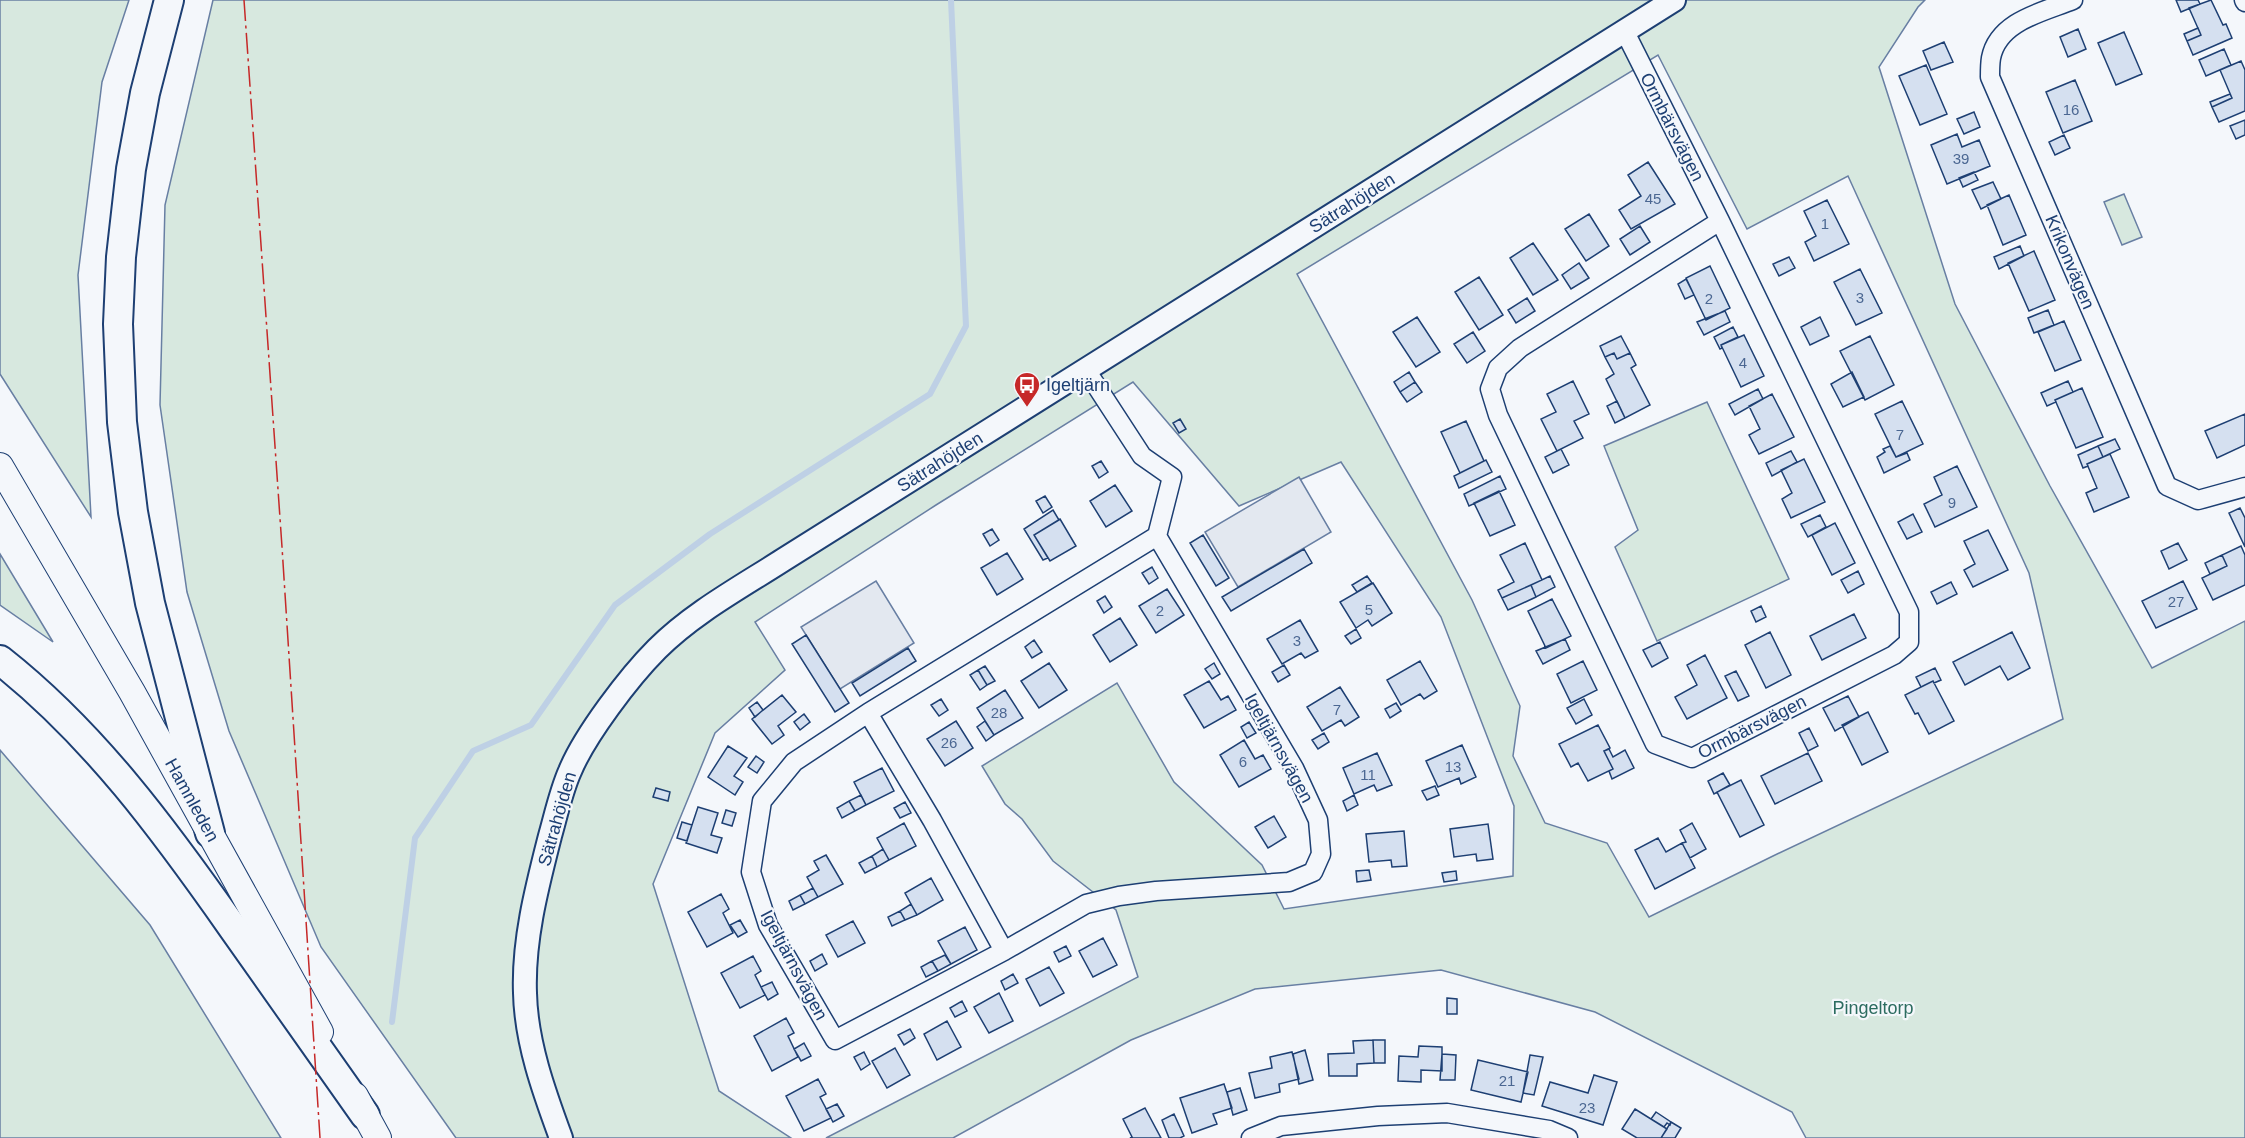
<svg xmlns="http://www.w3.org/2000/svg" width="2245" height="1138" font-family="Helvetica,sans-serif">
<rect width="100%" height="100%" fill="#f4f7fb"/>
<!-- green -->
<path fill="#d7e8df" stroke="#687fa3" stroke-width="1.5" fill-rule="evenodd" d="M0,0H129L102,82L78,275L91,517L0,374Z
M213,0H1925L1918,7L1879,67L1955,304L2050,486L2152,668L2245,621V1138H1806L1792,1112L1595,1012L1441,970L1255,989L1131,1040L953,1138H826L1138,977L1116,910L1053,861L1022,819L1005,804L982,766L1117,683L1174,782L1262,865L1284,909L1513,876L1514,806L1441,617L1341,462L1239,506L1133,382L936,505L755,622L785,670L715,733L653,884L719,1091L791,1138H456L321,947L229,731L187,592L160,405L165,205ZM1658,55L1747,229L1848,176L2029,573L2063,719L1773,856L1649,917L1607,843L1545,823L1513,756L1520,706L1472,600L1297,274Z
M2124,194L2142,237L2122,245L2104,202Z
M1707,402L1789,579L1657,641L1615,547L1638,530L1604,446Z
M0,554L53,642L0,605Z
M0,750L150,925L281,1138H0Z"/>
<!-- parking -->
<path fill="#e3e8f0" stroke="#687fa3" stroke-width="1.5" d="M1299,477L1331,532L1238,587L1205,532Z
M876,581L914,643L840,689L801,627Z"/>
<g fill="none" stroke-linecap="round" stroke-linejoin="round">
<!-- stream -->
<path stroke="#bed0e5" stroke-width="6" d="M392,1022L415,838L473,751L531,725L615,605L710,534L930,394L966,326L951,0"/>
</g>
<!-- building -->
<path fill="#d5e0f0" stroke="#1d3f73" stroke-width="1.5" d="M2176,0H2198L2200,4L2181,12Z
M2211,0L2223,25L2226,24L2232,38L2193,55L2187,41L2201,35L2189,8Z
M2198,28L2201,35L2187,41L2184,34Z
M2078,29L2086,49L2068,57L2060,37Z
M2124,32L2142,74L2116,85L2098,43Z
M1944,42L1953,62L1931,70L1923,51Z
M2224,49L2231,65L2206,76L2199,60Z
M2241,61L2245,70V111L2219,122L2212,107L2232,98L2220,70Z
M1926,65L1947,114L1920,125L1899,76Z
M2075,80L2092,121L2063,133L2046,92Z
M2230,94L2232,98L2212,107L2210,102Z
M1974,112L1980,127L1964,134L1957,119Z
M2245,120V135L2236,139L2230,126Z
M1957,134L1962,147L1979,140L1990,166L1947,184L1931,145Z
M2064,135L2070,148L2055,155L2049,142Z
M1648,162L1675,204L1631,229L1619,210L1641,196L1628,175Z
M1974,172L1978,180L1963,187L1959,178Z
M1993,182L2001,199L1981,209L1972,190Z
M2009,195L2026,235L2003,245L1987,205Z
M1827,200L1849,244L1814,261L1805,242L1816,236L1804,211Z
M1589,214L1609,246L1586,261L1565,229Z
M1640,226L1650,242L1630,255L1620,239Z
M1533,243L1558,280L1533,295L1510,258Z
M2020,246L2024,256L1999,269L1994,257Z
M2034,251L2055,300L2029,311L2008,263Z
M1789,257L1795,268L1779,276L1773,264Z
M1579,263L1589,278L1571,289L1562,275Z
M1710,266L1730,308L1706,320L1686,278Z
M1860,269L1882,313L1856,325L1834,282Z
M1479,277L1503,315L1479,330L1455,292Z
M1686,279L1694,295L1685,299L1678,284Z
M1527,298L1535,311L1516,323L1508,310Z
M2048,310L2054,325L2034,333L2028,318Z
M1725,311L1730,322L1704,335L1697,322Z
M1417,317L1440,352L1416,367L1393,332Z
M1820,317L1829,336L1810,345L1801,327Z
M2064,321L2081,360L2055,371L2038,332Z
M1733,327L1738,337L1721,345L1722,348L1720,349L1714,337Z
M1473,332L1485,351L1467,363L1454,344Z
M1744,335L1764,376L1741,387L1721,345Z
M1621,336L1630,353L1617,359L1614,353L1605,357L1600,346Z
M1870,336L1894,385L1865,400L1840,351Z
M1614,353L1617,359L1630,353L1636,365L1631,368L1650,405L1625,418L1606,379L1614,374L1605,357Z
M1409,372L1415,382L1400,392L1394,382Z
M1852,372L1864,397L1843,407L1831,384Z
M1573,381L1589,414L1574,421L1583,438L1557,451L1541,419L1556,412L1547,394Z
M2068,381L2073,392L2055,400L2056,402L2047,406L2041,393Z
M1415,382L1422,392L1407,402L1400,392Z
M2082,388L2103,437L2076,448L2055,400Z
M1758,389L1763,399L1735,415L1729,404Z
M1772,394L1794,437L1759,454L1749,435L1760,429L1749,406Z
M1617,401L1625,418L1615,423L1607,406Z
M1902,401L1923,444L1896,457L1875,414Z
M2245,414V445L2217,458L2205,431Z
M1180,419L1186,429L1179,433L1173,423Z
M1466,421L1484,461L1460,473L1441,432Z
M2115,439L2120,449L2103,457L2098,446Z
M1890,446L1896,457L1907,453L1910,460L1884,473L1877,457L1885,452L1883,449Z
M2098,446L2103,457L2087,464L2088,466L2083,468L2078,455Z
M1561,449L1569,465L1553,473L1545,457Z
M1791,451L1797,462L1772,476L1766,463Z
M2110,454L2129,497L2094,512L2086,493L2097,488L2087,464Z
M1804,459L1825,502L1791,518L1782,499L1792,493L1781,470Z
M1486,460L1492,472L1459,488L1454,476Z
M1101,461L1108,472L1099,478L1092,466Z
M1957,466L1977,507L1935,527L1924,504L1942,495L1934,477Z
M1500,476L1506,489L1469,506L1464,494Z
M1115,485L1132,511L1106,527L1090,501Z
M1499,491L1515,525L1490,536L1474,503Z
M1045,496L1052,507L1043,513L1036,501Z
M2240,508L2245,518V547L2229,513Z
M1053,510L1059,520L1034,535L1048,558L1043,560L1024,529Z
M1913,514L1922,532L1907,539L1898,522Z
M1820,515L1826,527L1808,537L1801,524Z
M1060,519L1076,546L1050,561L1034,535Z
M1835,523L1855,563L1832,575L1812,535Z
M992,529L999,540L990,546L983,534Z
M1988,530L2008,570L1973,587L1964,570L1975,564L1964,541Z
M1203,535L1229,578L1216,586L1190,543Z
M1525,543L1542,580L1502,598L1498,590L1514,582L1500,555Z
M2178,543L2187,560L2169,569L2161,551Z
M2241,546L2245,555V585L2213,600L2202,578L2227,566L2222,555Z
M1304,549L1312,563L1231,611L1222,597Z
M1007,553L1023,579L997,595L981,568Z
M2222,555L2227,566L2210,574L2205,563Z
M1152,567L1158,578L1149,584L1142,573Z
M1858,571L1864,584L1848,593L1841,580Z
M1367,576L1372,583L1357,592L1352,585Z
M1550,576L1555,587L1536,597L1531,585Z
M2183,581L2197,609L2156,628L2142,601Z
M1951,582L1957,594L1937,604L1931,592Z
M1373,583L1392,613L1372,626L1368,620L1356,628L1340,602Z
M1531,585L1536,597L1508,610L1502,598Z
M1167,589L1184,615L1156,633L1139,606Z
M1105,596L1112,607L1104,613L1097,601Z
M1552,599L1571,636L1546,648L1528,611Z
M1761,606L1766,617L1756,622L1751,611Z
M1854,614L1866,638L1822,660L1810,636Z
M1120,618L1137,645L1110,662L1093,635Z
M1300,620L1318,651L1305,658L1301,653L1282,664L1267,639Z
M1356,629L1361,638L1351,644L1345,636Z
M1770,632L1791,675L1766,688L1745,645Z
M2012,632L2030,668L2008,680L2000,666L1965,685L1953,662Z
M806,635L849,703L835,712L792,644Z
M1565,639L1570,650L1543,664L1536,651Z
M1034,640L1042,652L1032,658L1025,647Z
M1660,642L1668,658L1652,667L1643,650Z
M908,648L916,661L860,696L852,683Z
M1705,655L1727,698L1687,719L1675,697L1697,685L1687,665Z
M1420,661L1437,691L1424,699L1420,694L1401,705L1387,680Z
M1583,661L1597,690L1571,703L1557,674Z
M1049,663L1067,690L1039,708L1021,681Z
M1214,663L1220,674L1212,679L1205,669Z
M1284,665L1290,675L1278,682L1272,672Z
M985,666L995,681L987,685L978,670Z
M1935,668L1941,680L1934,683L1933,681L1921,687L1916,677Z
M978,670L987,685L980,690L970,675Z
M1736,671L1749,696L1738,701L1725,676Z
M1209,681L1221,700L1228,696L1236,710L1204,728L1184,695Z
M1933,681L1954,721L1929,734L1918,713L1915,714L1905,695Z
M1340,687L1359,717L1345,726L1341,720L1322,731L1307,707Z
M1005,690L1023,718L994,735L977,708Z
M782,695L796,712L778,726L784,735L772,744L752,719Z
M1848,696L1859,717L1835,731L1823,708Z
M941,699L948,710L939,716L931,705Z
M1584,699L1592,715L1576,724L1567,708Z
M757,702L763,710L755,717L749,708Z
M1396,703L1401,711L1390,718L1385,709Z
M1868,712L1888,752L1862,765L1842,725Z
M804,714L810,722L800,730L794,722Z
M956,721L973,748L945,766L927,739Z
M985,721L994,735L986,741L977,727Z
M1249,722L1256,733L1247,738L1241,727Z
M1598,725L1610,748L1604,751L1613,769L1588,781L1578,763L1571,767L1559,744Z
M1809,728L1818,746L1808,751L1799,733Z
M1324,733L1329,742L1318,749L1312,740Z
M1244,740L1255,759L1263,755L1271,769L1239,787L1220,755Z
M1462,745L1476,777L1461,784L1459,778L1438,787L1426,761Z
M728,746L747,758L734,776L743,782L735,795L708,777Z
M1609,749L1613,757L1625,750L1634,768L1612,779L1609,771L1613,769L1604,751Z
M1377,753L1392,785L1377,791L1374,785L1354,794L1343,768Z
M1808,753L1822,781L1775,804L1761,776Z
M756,756L764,762L757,773L748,767Z
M882,768L894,791L866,805L854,782Z
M1723,773L1730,785L1714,794L1708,781Z
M1741,780L1764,825L1740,837L1717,792Z
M1435,786L1439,795L1427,800L1422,791Z
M656,788L670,792L668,801L653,797Z
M861,795L866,805L855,811L849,801Z
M1354,795L1358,805L1347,811L1343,801Z
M849,801L855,811L842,818L837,808Z
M905,802L911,813L900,818L894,808Z
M698,807L718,813L711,835L722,838L717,853L686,843Z
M726,810L736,813L732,826L722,823Z
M1274,816L1286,837L1268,848L1255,827Z
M682,822L692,825L687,841L677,838Z
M904,823L916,846L889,860L877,838Z
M1692,823L1706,849L1690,858L1682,843L1686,842L1680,830Z
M1488,824L1493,859L1477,861L1476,854L1454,857L1450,829Z
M1404,831L1407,866L1392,867L1391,860L1369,862L1366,834Z
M1658,838L1666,852L1682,843L1695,868L1655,889L1635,850Z
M883,849L889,860L877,867L872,856Z
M826,855L843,884L818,897L807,877L819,870L814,861Z
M872,856L877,867L865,873L859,863Z
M1369,870L1371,880L1357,882L1356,871Z
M1456,871L1457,880L1444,882L1442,873Z
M931,878L943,900L917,915L905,893Z
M813,888L818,897L805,904L800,895Z
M721,894L729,909L723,913L733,933L707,947L688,912Z
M800,895L805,904L793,910L789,901Z
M911,904L917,915L905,920L900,911Z
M900,911L905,920L892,926L888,917Z
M740,920L747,932L738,937L730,925Z
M853,921L865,943L838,957L826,935Z
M965,927L977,950L951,964L938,941Z
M1103,938L1117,965L1093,977L1079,951Z
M1066,946L1071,956L1059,962L1054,952Z
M822,954L827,964L815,971L810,961Z
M945,955L951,964L938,971L932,961Z
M753,956L761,971L755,975L765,995L740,1008L721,973Z
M932,961L938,971L926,977L921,967Z
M1049,967L1064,993L1040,1006L1026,979Z
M1013,974L1018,983L1005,990L1001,981Z
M772,982L778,994L768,1000L761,987Z
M999,993L1013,1021L989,1033L974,1007Z
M1447,998L1457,999V1014H1447Z
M962,1001L967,1011L955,1017L950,1008Z
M786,1018L794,1033L788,1036L798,1057L772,1071L754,1036Z
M947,1021L961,1047L937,1060L924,1034Z
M910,1029L915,1038L904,1045L898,1035Z
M1373,1040L1374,1063L1357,1064V1076H1329L1328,1054L1354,1053L1353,1041Z
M1373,1040H1385V1063H1374Z
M804,1043L811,1056L801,1061L794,1049Z
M1419,1046L1442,1047V1071L1421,1070V1082L1398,1081L1399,1056L1418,1057Z
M895,1048L910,1075L887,1088L872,1061Z
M1305,1050L1313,1080L1299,1084L1293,1054Z
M864,1052L870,1064L861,1070L854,1057Z
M1292,1052L1299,1079L1279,1084L1280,1092L1255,1098L1249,1073L1272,1068L1270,1057Z
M1442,1054L1456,1055L1455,1080H1440Z
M1530,1055L1543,1057L1534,1095L1523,1093Z
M1478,1060L1528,1072L1521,1102L1471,1090Z
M1594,1075L1617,1082L1603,1125L1542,1106L1550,1082L1588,1093Z
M818,1079L826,1094L820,1097L831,1118L804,1131L786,1096Z
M1224,1084L1232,1108L1213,1114L1217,1124L1192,1133L1180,1098Z
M1240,1088L1247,1110L1233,1115L1227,1092Z
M837,1104L844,1116L833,1122L826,1109Z
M1145,1108L1161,1138H1130L1132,1137L1123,1119Z
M1635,1109L1667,1129L1661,1138H1637L1622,1129Z
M1656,1112L1671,1122L1670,1125L1667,1123L1664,1127L1651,1119Z
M1174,1114L1184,1136L1180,1138H1169L1162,1120Z
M1671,1122L1681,1128L1675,1138H1661Z"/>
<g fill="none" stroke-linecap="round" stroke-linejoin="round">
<!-- minor casing -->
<g stroke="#1d3f73" stroke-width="21">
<path id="minor" d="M2073,0C2043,12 1998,21 1991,58C1990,64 1990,71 1990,77L2167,486L2198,500L2245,487
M2244,0L2245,2
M1625,32L1720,221L1909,612V642L1894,655L1692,758L1655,744L1498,415L1490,389L1498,368L1520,348L1720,221
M1086,370L1142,456L1172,477L1157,536
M1157,536L1294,768L1318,820L1321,854L1313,872L1289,882L1156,891L1119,896L1086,904L1004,951L835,1040L768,925L751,872L762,801L794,762L868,713Z
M868,713L932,820L1004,951
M1251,1138L1281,1126L1378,1116L1447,1113L1549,1130L1568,1138"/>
</g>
<!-- tertiary casing -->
<g stroke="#1d3f73" stroke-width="26">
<path id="tertiary" d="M561,1138C544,1092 526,1042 525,993C523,940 537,887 550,836C556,815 561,791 570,771C585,735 629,677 657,649C693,613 741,587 783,560L1674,0"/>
</g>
<!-- secondary casing -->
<g stroke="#1d3f73" stroke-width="28">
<path id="secondary" d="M0,466L132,692L320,1032
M355,1096L378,1138"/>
</g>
<!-- trunk casing -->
<g stroke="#1d3f73" stroke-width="32">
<path id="trunk" d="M169,0L145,93L131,169L121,257L118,324L122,422L133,512L150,603L210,833
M0,660C94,734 165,831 233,928C277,990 321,1053 365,1115"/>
</g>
<!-- minor -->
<use href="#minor" stroke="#f4f7fb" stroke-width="18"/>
<!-- tertiary -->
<use href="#tertiary" stroke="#f4f7fb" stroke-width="22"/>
<!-- secondary -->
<use href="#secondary" stroke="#f4f7fb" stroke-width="26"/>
<!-- trunk -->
<use href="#trunk" stroke="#f4f7fb" stroke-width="28"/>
<!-- power -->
<path stroke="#c62828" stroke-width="1.5" stroke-dasharray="21 4.5 3 4.5" stroke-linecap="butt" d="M244,0L282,547L320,1138"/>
</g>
<!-- icons -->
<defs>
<g id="bus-pin" transform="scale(1.35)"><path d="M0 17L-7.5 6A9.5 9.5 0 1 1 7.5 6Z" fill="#c62828" stroke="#f4f7fb"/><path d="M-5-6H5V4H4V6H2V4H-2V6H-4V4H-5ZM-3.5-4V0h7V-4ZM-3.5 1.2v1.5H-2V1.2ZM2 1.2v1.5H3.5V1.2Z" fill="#fff"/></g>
</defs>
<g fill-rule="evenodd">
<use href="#bus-pin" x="1027" y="385"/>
</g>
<g text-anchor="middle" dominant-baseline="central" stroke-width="4.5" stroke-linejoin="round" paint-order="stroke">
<!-- number labels -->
<g font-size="15" fill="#4b6792">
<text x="2071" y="109">16</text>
<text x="1961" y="158">39</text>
<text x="1653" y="198">45</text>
<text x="1825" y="223">1</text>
<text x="1860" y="297">3</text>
<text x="1709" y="298">2</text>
<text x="1743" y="362">4</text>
<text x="1900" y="434">7</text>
<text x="1952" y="502">9</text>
<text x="2176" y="601">27</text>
<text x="1369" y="609">5</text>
<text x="1160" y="610">2</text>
<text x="1297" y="640">3</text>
<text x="1337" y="709">7</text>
<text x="999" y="712">28</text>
<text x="949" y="742">26</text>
<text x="1243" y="761">6</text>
<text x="1453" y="766">13</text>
<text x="1368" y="774">11</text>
<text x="1507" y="1080">21</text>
<text x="1587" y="1107">23</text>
</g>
<!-- street labels -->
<g font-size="18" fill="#1d3f73" stroke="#f4f7fb">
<text transform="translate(1672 127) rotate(63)">Ormbärsvägen</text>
<text transform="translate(1352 203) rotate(-32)">Sätrahöjden</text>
<text transform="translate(2070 262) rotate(67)">Krikonvägen</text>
<text transform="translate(940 462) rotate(-32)">Sätrahöjden</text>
<text transform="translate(1752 727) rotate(-27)">Ormbärsvägen</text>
<text transform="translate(1279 748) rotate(61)">Igeltjärnsvägen</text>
<text transform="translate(192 800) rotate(61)">Hamnleden</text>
<text transform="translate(557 819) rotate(-74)">Sätrahöjden</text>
<text transform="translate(794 965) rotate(62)">Igeltjärnsvägen</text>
</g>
<!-- poi labels -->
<g font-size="18" fill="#1d3f73" stroke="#f4f7fb" text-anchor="start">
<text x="1046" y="385">Igeltjärn</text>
</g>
<!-- park labels -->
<g font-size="18" fill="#2c6c60" stroke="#f4f7fb">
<text x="1873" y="1008">Pingeltorp</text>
</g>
</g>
</svg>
